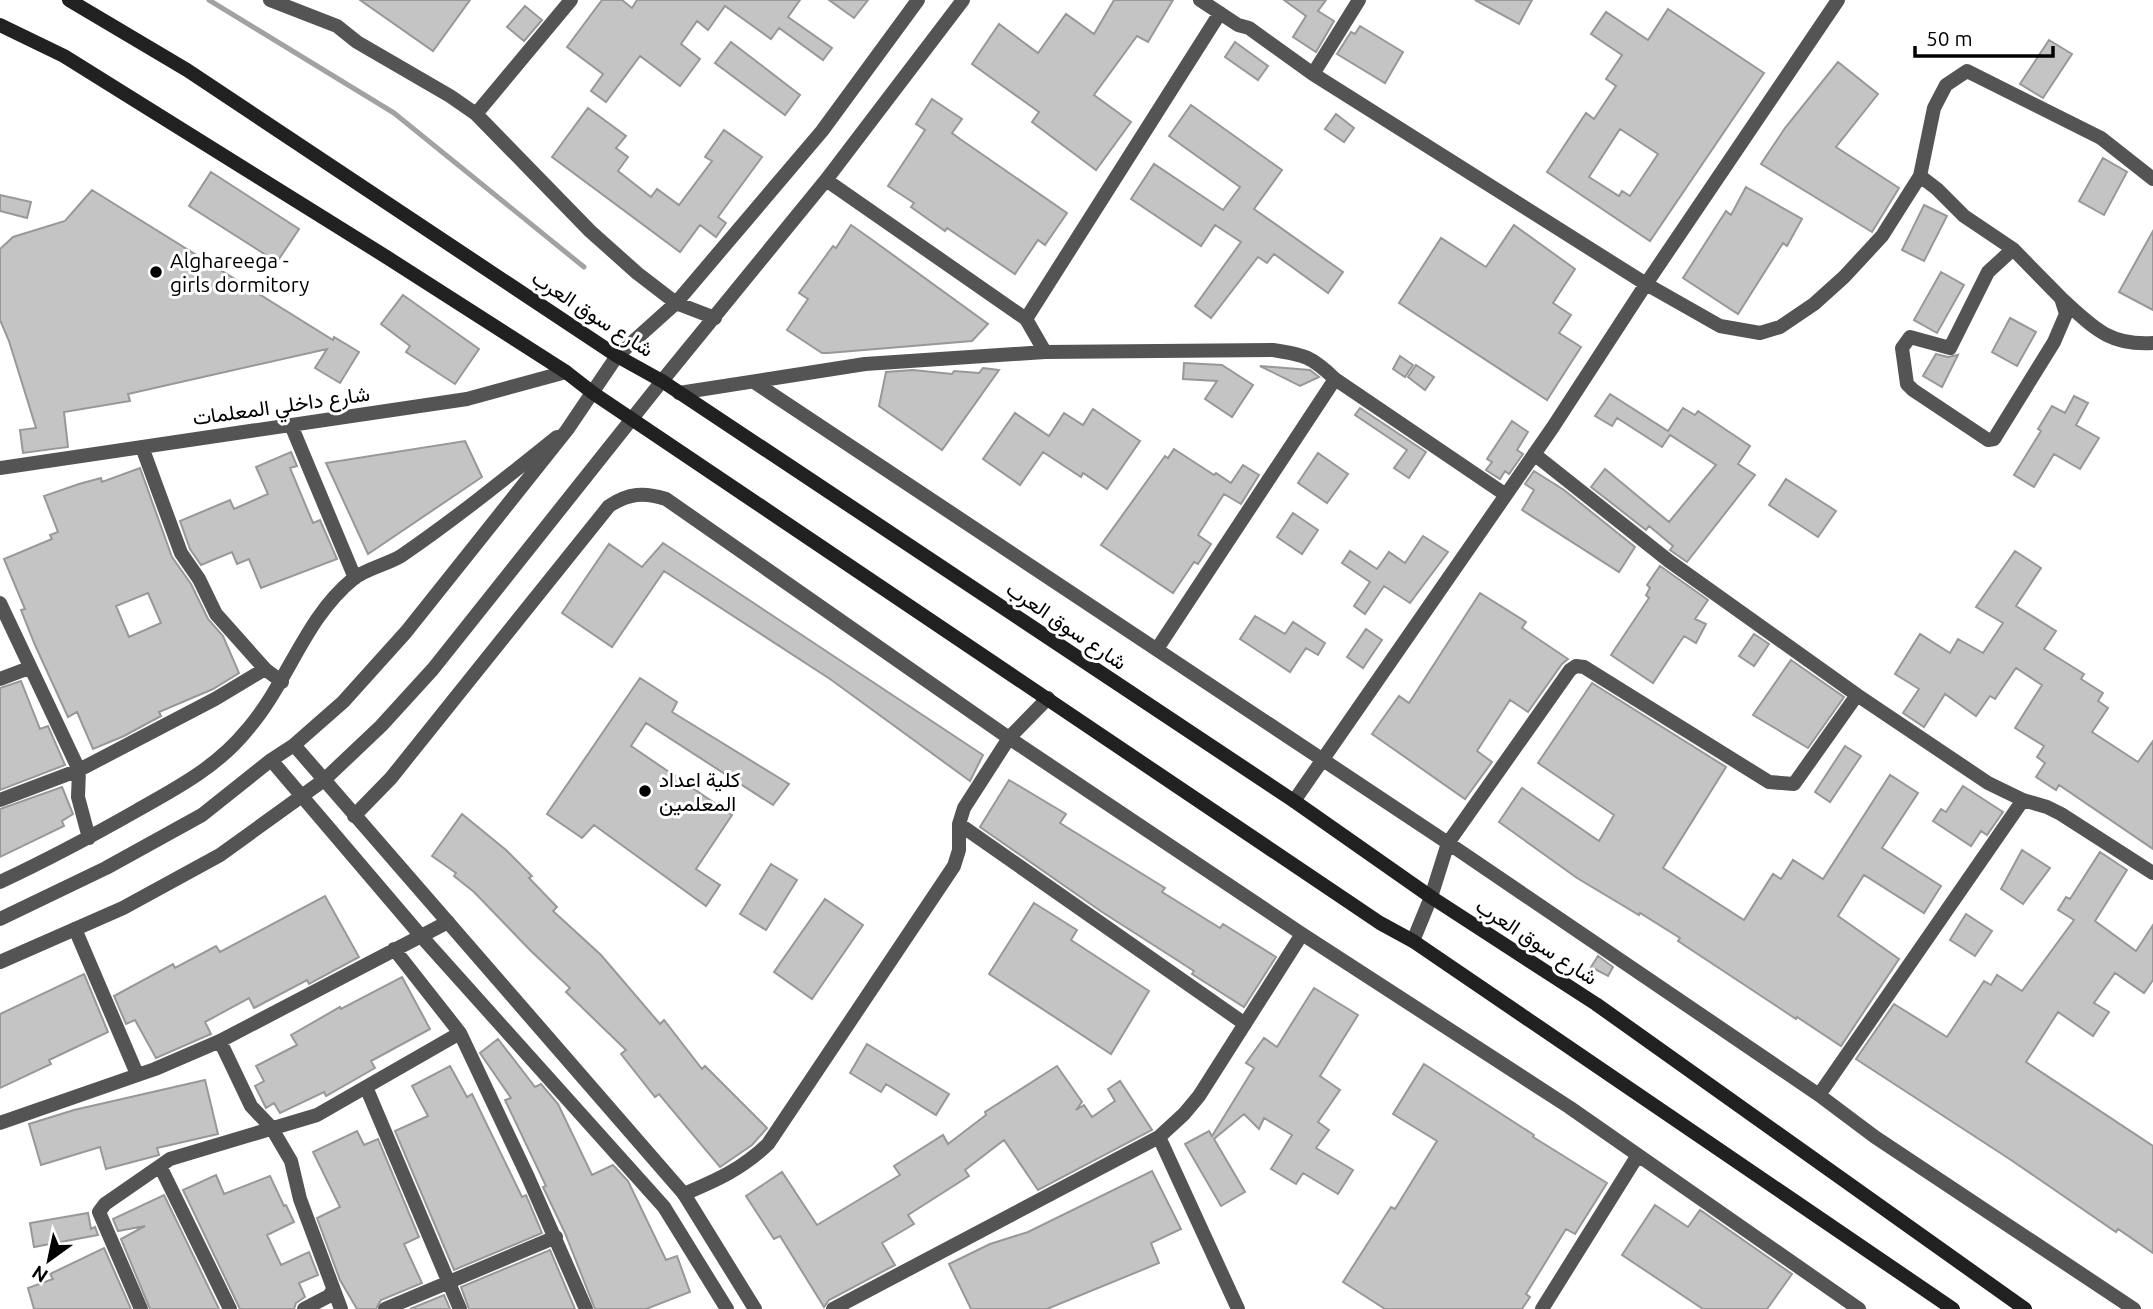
<svg xmlns="http://www.w3.org/2000/svg" width="2153" height="1309" font-family="Ubuntu,Vazirmatn,sans-serif">
<rect width="100%" height="100%" fill="#fff"/>
<g fill="none" stroke-linecap="round" stroke-linejoin="round">
<!-- stream -->
<path stroke="#a2a2a2" stroke-width="5" d="M209,0L394,113L584,267"/>
</g>
<!-- building -->
<path fill="#c4c4c4" stroke="#989898" stroke-width="2" fill-rule="evenodd" d="M360,0H470L433,51Z
M602,0H622L632,8L637,0H800L788,17L832,48L823,60L779,28L771,39L725,6L708,30L697,21L681,44L700,59L680,86L640,56L606,102L591,91L603,74L567,47Z
M829,0H868L854,18Z
M1114,0H1173L1148,42L1137,36L1094,95L1131,122L1096,170L1032,122L1039,112L972,64L999,24L1038,53L1066,14L1094,34Z
M1284,0H1326L1318,11L1334,21L1316,52L1293,37L1306,16Z
M1475,0H1532L1519,24Z
M525,6L542,20L524,41L507,27Z
M1668,9L1764,73L1650,241L1547,172L1586,113L1594,119L1616,86L1606,79L1622,55L1591,34L1606,12L1648,40ZM1620,129L1658,154L1630,196L1622,191L1619,196L1589,177Z
M1360,26L1403,52L1385,83L1337,54L1351,32L1355,34Z
M2049,40L2072,54L2043,98L2020,84Z
M731,42L800,95L785,115L715,63Z
M1235,42L1268,66L1258,80L1225,57Z
M1838,62L1878,94L1836,147L1899,188L1872,232L1761,164L1785,128Z
M932,99L962,119L952,133L960,139L1067,213L1045,245L1038,240L1015,274L947,228L945,231L911,207L914,203L888,186L925,130L916,124Z
M1191,105L1282,170L1254,209L1343,272L1328,293L1274,254L1267,263L1258,257L1211,318L1195,306L1241,242L1215,225L1201,246L1131,199L1154,164L1223,210L1240,187L1169,136Z
M588,108L626,136L616,148L628,157L618,171L651,197L657,189L679,205L712,161L705,157L724,130L762,157L718,217L726,223L716,237L700,225L680,252L552,157Z
M1336,114L1354,128L1344,142L1325,129Z
M2103,158L2127,172L2104,215L2079,201Z
M211,172L299,229L277,262L189,206Z
M1746,187L1802,219L1787,246L1783,243L1738,314L1683,278L1726,211L1731,215Z
M92,190L333,340L334,337L359,352L340,383L315,368L327,349L128,394L130,401L64,412L68,447L23,453L20,430L36,428L9,341L0,320V249L13,237L65,221Z
M0,195L31,202L27,218L0,211Z
M1924,205L1947,216L1924,261L1902,250Z
M851,225L871,239L988,324L972,341L828,353H822L787,330L808,299L799,293L833,246L836,248Z
M1514,225L1575,269L1553,303L1571,315L1559,333L1581,347L1547,400L1399,303L1441,238L1486,267Z
M2153,231V310L2119,292Z
M1941,272L1964,285L1937,333L1914,320Z
M403,295L479,349L455,384L406,352L410,346L381,324Z
M2010,318L2036,332L2017,366L1992,352Z
M1936,354L1948,357L1958,355L1942,387L1923,376Z
M1400,356L1413,365L1405,377L1393,369Z
M1184,363L1222,365L1253,385L1232,417L1205,399L1217,381L1183,379Z
M1416,365L1434,377L1425,390L1408,377Z
M1260,366L1310,370L1319,377L1300,386Z
M983,368L999,370L942,450L879,406L886,372L913,370L952,374L954,371L979,373Z
M1610,394L1668,431L1683,408L1695,415L1698,411L1750,446L1738,464L1755,475L1687,562L1670,550L1673,546L1649,526L1646,530L1591,487L1605,469L1669,522L1716,465L1670,435L1662,447L1617,418L1612,426L1595,416Z
M2074,396L2088,403L2076,425L2099,438L2080,469L2054,454L2034,487L2014,475L2041,431L2038,429L2052,406L2065,413Z
M1360,408L1426,452L1409,478L1394,468L1407,450L1355,415Z
M1093,409L1140,441L1107,489L1083,473L1081,477L1043,452L1020,485L983,459L1015,413L1049,436L1064,413L1083,425Z
M1512,421L1528,432L1517,450L1523,454L1509,474L1505,471L1500,479L1486,470L1492,462L1487,459Z
M465,441L482,477L368,554L326,463Z
M1174,449L1214,475L1216,473L1231,483L1243,465L1259,475L1241,504L1224,494L1198,535L1211,544L1198,564L1194,562L1173,593L1101,545L1165,456L1168,458Z
M291,452L297,466L290,468L313,523L320,520L337,559L261,588L249,559L237,564L232,552L201,565L190,549L180,521L230,500L234,509L268,494L256,467Z
M1318,453L1348,474L1327,503L1298,483Z
M140,468L172,557L191,584L208,619L223,636L239,673L213,689L159,712L161,716L124,736L93,749L77,712L68,717L35,645L21,610L25,609L4,559L52,539L50,535L58,532L44,496L79,484L101,478L102,482ZM148,593L161,623L129,637L116,606Z
M1534,471L1564,490L1635,547L1619,572L1522,510L1534,490L1525,484Z
M1786,479L1836,511L1818,537L1769,505Z
M1293,513L1318,530L1302,554L1277,537Z
M1423,536L1448,552L1410,603L1384,586L1365,614L1354,606L1370,582L1342,563L1350,551L1377,569L1389,552L1405,563Z
M663,543L983,755L970,781L830,679L664,571L612,647L562,613L609,544L642,567Z
M2015,551L2041,568L2016,606L2056,631L2044,649L2084,674L2081,679L2103,693L2098,701L2108,708L2092,732L2138,762L2153,741V849L2059,785L2056,790L2036,777L2045,763L2037,757L2044,746L2015,728L2042,685L2016,668L1995,699L1990,696L1976,716L1945,694L1924,727L1903,713L1919,689L1895,674L1920,634L1950,653L1958,639L1983,653L2003,623L1976,607Z
M1660,566L1708,600L1695,619L1706,624L1696,643L1684,636L1653,683L1611,655L1649,598L1646,595L1650,588L1647,585Z
M1480,593L1526,622L1522,628L1568,659L1562,664L1528,712L1510,700L1477,751L1492,762L1465,799L1372,734L1399,696L1409,703Z
M1255,616L1285,634L1293,622L1325,643L1318,655L1306,648L1290,672L1240,639Z
M1366,629L1382,640L1363,668L1347,657Z
M1754,634L1769,644L1754,666L1739,656Z
M1791,660L1844,697L1808,748L1753,715Z
M640,678L677,702L672,712L789,784L773,805L646,723L631,746L732,815L696,869L720,885L706,906L594,825L582,838L547,814Z
M21,681L40,729L48,726L65,765L0,790V688Z
M1592,683L1726,767L1663,868L1744,920L1773,874L1781,879L1793,860L1823,879L1890,775L1918,793L1882,848L1941,886L1924,913L1864,875L1838,916L1899,959L1841,1046L1797,1017L1796,1019L1678,941L1680,938L1640,913L1639,915L1577,878L1499,822L1522,788L1599,841L1614,815L1538,763Z
M1845,746L1861,756L1830,802L1815,792Z
M1009,780L1066,814L1060,823L1165,888L1162,892L1220,928L1223,924L1276,957L1244,1007L1192,974L1194,971L1102,912L980,827Z
M1963,786L2003,812L1987,835L1981,831L1971,846L1933,821L1941,809L1946,812Z
M62,787L73,814L62,821L64,826L0,857V809Z
M462,814L506,850L532,876L529,878L557,907L553,911L601,955L660,1024L664,1020L702,1069L705,1066L767,1128L752,1145L720,1167L659,1094L655,1097L621,1054L626,1050L566,992L570,988L531,951L474,892L454,876L456,873L432,856Z
M2022,850L2050,868L2023,904L2001,889Z
M2100,852L2127,870L2095,921L2136,951L2153,925V980L2144,993L2115,973L2094,1003L2109,1012L2093,1036L2058,1012L2026,1062L2153,1146V1253L2118,1229L2116,1232L2011,1160L1856,1059L1894,1004L1947,1037L1984,981L1991,985L1997,975L2022,991L2074,920L2058,910L2066,897L2070,899Z
M771,864L797,880L766,930L740,914Z
M325,896L359,957L309,984L307,980L254,1008L249,998L205,1022L211,1034L156,1058L135,1020L126,1024L114,996L173,964L175,968L216,946L220,952Z
M825,899L863,925L812,999L774,972Z
M1034,903L1077,930L1071,940L1149,991L1111,1054L989,974Z
M1966,914L1992,931L1975,956L1950,940Z
M1598,956L1613,967L1608,976L1591,967Z
M84,974L108,1032L49,1060L51,1064L0,1088V1014Z
M402,977L430,1029L371,1061L375,1068L326,1096L324,1092L280,1113L274,1103L266,1108L255,1086L264,1081L256,1066L297,1045L291,1035L340,1007L341,1009Z
M1314,988L1358,1015L1320,1076L1340,1090L1318,1122L1329,1130L1316,1148L1353,1170L1338,1194L1303,1173L1296,1184L1271,1169L1292,1135L1264,1118L1259,1129L1244,1114L1214,1139L1245,1192L1221,1206L1185,1144L1209,1131L1212,1136L1254,1068L1246,1063L1264,1038L1277,1047Z
M498,1039L535,1087L541,1084L558,1104L592,1175L613,1165L628,1181L666,1260L677,1256L690,1292L646,1309H595L565,1233L543,1187L546,1186L505,1100L511,1098L480,1053Z
M867,1044L949,1094L936,1115L886,1084L881,1092L850,1073Z
M1424,1064L1534,1135L1533,1137L1607,1183L1575,1234L1566,1229L1526,1294L1530,1297L1522,1309H1385L1343,1282L1391,1207L1395,1209L1437,1141L1393,1114Z
M450,1066L467,1097L472,1094L522,1197L526,1195L542,1233L454,1270L395,1131L428,1116L412,1086Z
M1057,1066L1082,1102L1076,1110L1084,1105L1092,1117L1115,1101L1108,1089L1120,1081L1152,1130L1038,1190L1004,1140L965,1170L969,1176L908,1215L914,1224L882,1243L895,1265L829,1300L824,1307L780,1236L774,1239L746,1196L782,1172L817,1225L900,1175L894,1166L943,1135L948,1144L986,1115L985,1112Z
M205,1080L218,1134L157,1148L159,1155L106,1169L100,1147L41,1165L29,1124L74,1110Z
M357,1131L364,1145L378,1139L419,1237L404,1244L422,1283L381,1300L376,1309H357L340,1280L317,1218L340,1207L313,1152Z
M1152,1171L1181,1229L1151,1243L1159,1263L1047,1309H971L949,1264L990,1244L1028,1232Z
M216,1175L224,1194L270,1176L284,1206L286,1205L294,1222L267,1235L281,1265L309,1252L318,1275L299,1283L305,1297L296,1303L294,1309H240L183,1190Z
M164,1195L219,1309H150L121,1239L145,1226L118,1231L113,1219Z
M1655,1205L1688,1227L1700,1210L1792,1274L1767,1309H1703L1622,1255Z
M88,1213L91,1229L95,1227L98,1235L34,1247L30,1223Z
M104,1248L131,1309H34L28,1288L53,1279L50,1274Z
M550,1250L575,1309H469L461,1287Z
M444,1295L450,1309H410Z"/>
<g fill="none" stroke-linecap="round" stroke-linejoin="round">
<!-- minor -->
<path stroke="#545454" stroke-width="14" d="M270,0L337,26L357,42L450,96L476,114L590,231L637,273L676,303L715,318
M1200,0L1238,25L1249,28L1313,74L1646,284L1720,326L1760,333L1780,327L1814,304L1844,277L1882,236L1920,176L1934,108L1946,85L1967,71L2101,138L2153,179
M1313,74L1359,0
M476,114L571,0
M1920,176L1937,189L1964,216L2013,249L1988,272L1950,348L1910,337L1902,348L1907,384L1913,390L1988,440L1994,439L2054,342L2066,314L2061,298L2013,249
M826,180L1026,319L1045,352
M2062,299C2093,327 2109,346 2153,343
M1026,319L1220,13
M617,356L676,303L822,131L918,0
M1335,379L1506,495
M662,381L826,180L963,0
M754,382L1448,843L1819,1095L1875,1137L2134,1309
M679,393L865,364L1045,352L1273,350C1305,355 1311,356 1335,379L1157,649
M291,425L355,578
M142,447L181,553L199,579L216,614L265,669L282,682
M1534,454L1669,561L1857,695
M0,468L467,399L566,372
M0,603L79,770L78,797L89,838
M0,679L29,668
M0,800L79,770L215,699L265,669
M1294,801L1553,427L1646,284L1838,0
M354,816L391,778L609,506C629,493 644,492 666,499L1009,738L1302,934L1569,1107L1859,1309
M959,824L1245,1024
M0,882C47,860 92,836 136,811C177,788 217,767 247,730C288,683 304,619 353,579C367,568 386,565 401,556C455,519 506,478 557,437
M75,929L137,1074
M1413,941L1431,897L1448,843L1570,670L1576,666L1584,667L1769,782L1794,784L1857,695L1988,783L2023,800
M394,949L460,1033L528,1177L586,1309
M220,1041L251,1106L271,1127L291,1161L300,1199L341,1309
M366,1087L460,1309
M1819,1095L2023,800L2047,807L2061,814L2153,873
M0,1123L155,1069L220,1041L448,922
M1159,1137L1238,1309
M684,1194C717,1180 742,1169 768,1144L954,866L959,850V824L964,808L1009,738L1048,698
M141,1309L99,1212L105,1204L160,1166
M230,1309L160,1166L170,1159L317,1115L460,1033
M304,1309L329,1296L333,1290
M385,1309L556,1237
M833,1309L1159,1137L1184,1114L1199,1096L1302,934
M1542,1309L1638,1155"/>
<!-- tertiary -->
<path stroke="#545454" stroke-width="14" d="M294,745L684,1194L755,1309
M271,760L421,936L664,1207L727,1309
M0,919L106,868L202,815L271,760L294,745L343,702L406,632L567,430L617,356
M0,962L123,908L220,855L324,780L381,726L433,669L662,381"/>
<!-- secondary -->
<path stroke="#212121" stroke-width="14" d="M69,0L187,70L617,356L662,381L1294,801L1431,897L1596,1004L2025,1309
M0,25L64,56L388,258L566,372L593,393L1380,923L1413,941L1953,1309"/>
</g>
<!-- markers -->
<g fill="#000" stroke="#fff" stroke-width="2.5">
<circle cx="156" cy="272" r="7"/>
<circle cx="645" cy="791" r="7"/>
</g>
<g text-anchor="middle" dominant-baseline="central" stroke-width="6" stroke-linejoin="round" paint-order="stroke">
<!-- poi labels -->
<g font-size="21" fill="#000" stroke="#fff" text-anchor="start">
<text x="170" y="260">Alghareega -<tspan x="170" dy="24">girls dormitory</tspan></text>
<text x="659" y="779">كلية اعداد<tspan x="659" dy="24">المعلمين</tspan></text>
</g>
<!-- street labels -->
<g font-size="21" fill="#000" stroke="#fff">
<text transform="translate(593 313) rotate(33)">شارع سوق العرب</text>
<text transform="translate(281 405) rotate(-8)">شارع داخلي المعلمات</text>
<text transform="translate(1067 625) rotate(34)">شارع سوق العرب</text>
<text transform="translate(1537 941) rotate(33)">شارع سوق العرب</text>
</g>
</g>
<!-- north arrow -->
<g transform="translate(49 1260) rotate(213)" stroke="#ffffff" stroke-width="5" paint-order="stroke">
<path d="M0-5L12 26L0 18L-12 26Z" fill="#000000"/>
<text y="-10" font-size="19" font-weight="bold" text-anchor="middle" fill="#000000">N</text>
</g>
<!-- scale -->
<path d="M1915 46v10h138v-10" fill="none" stroke="#000000" stroke-width="3.5"/>
<text x="1926" y="46" font-size="21" fill="#000000" stroke="#ffffff" stroke-width="5" paint-order="stroke">50 m</text>
</svg>
